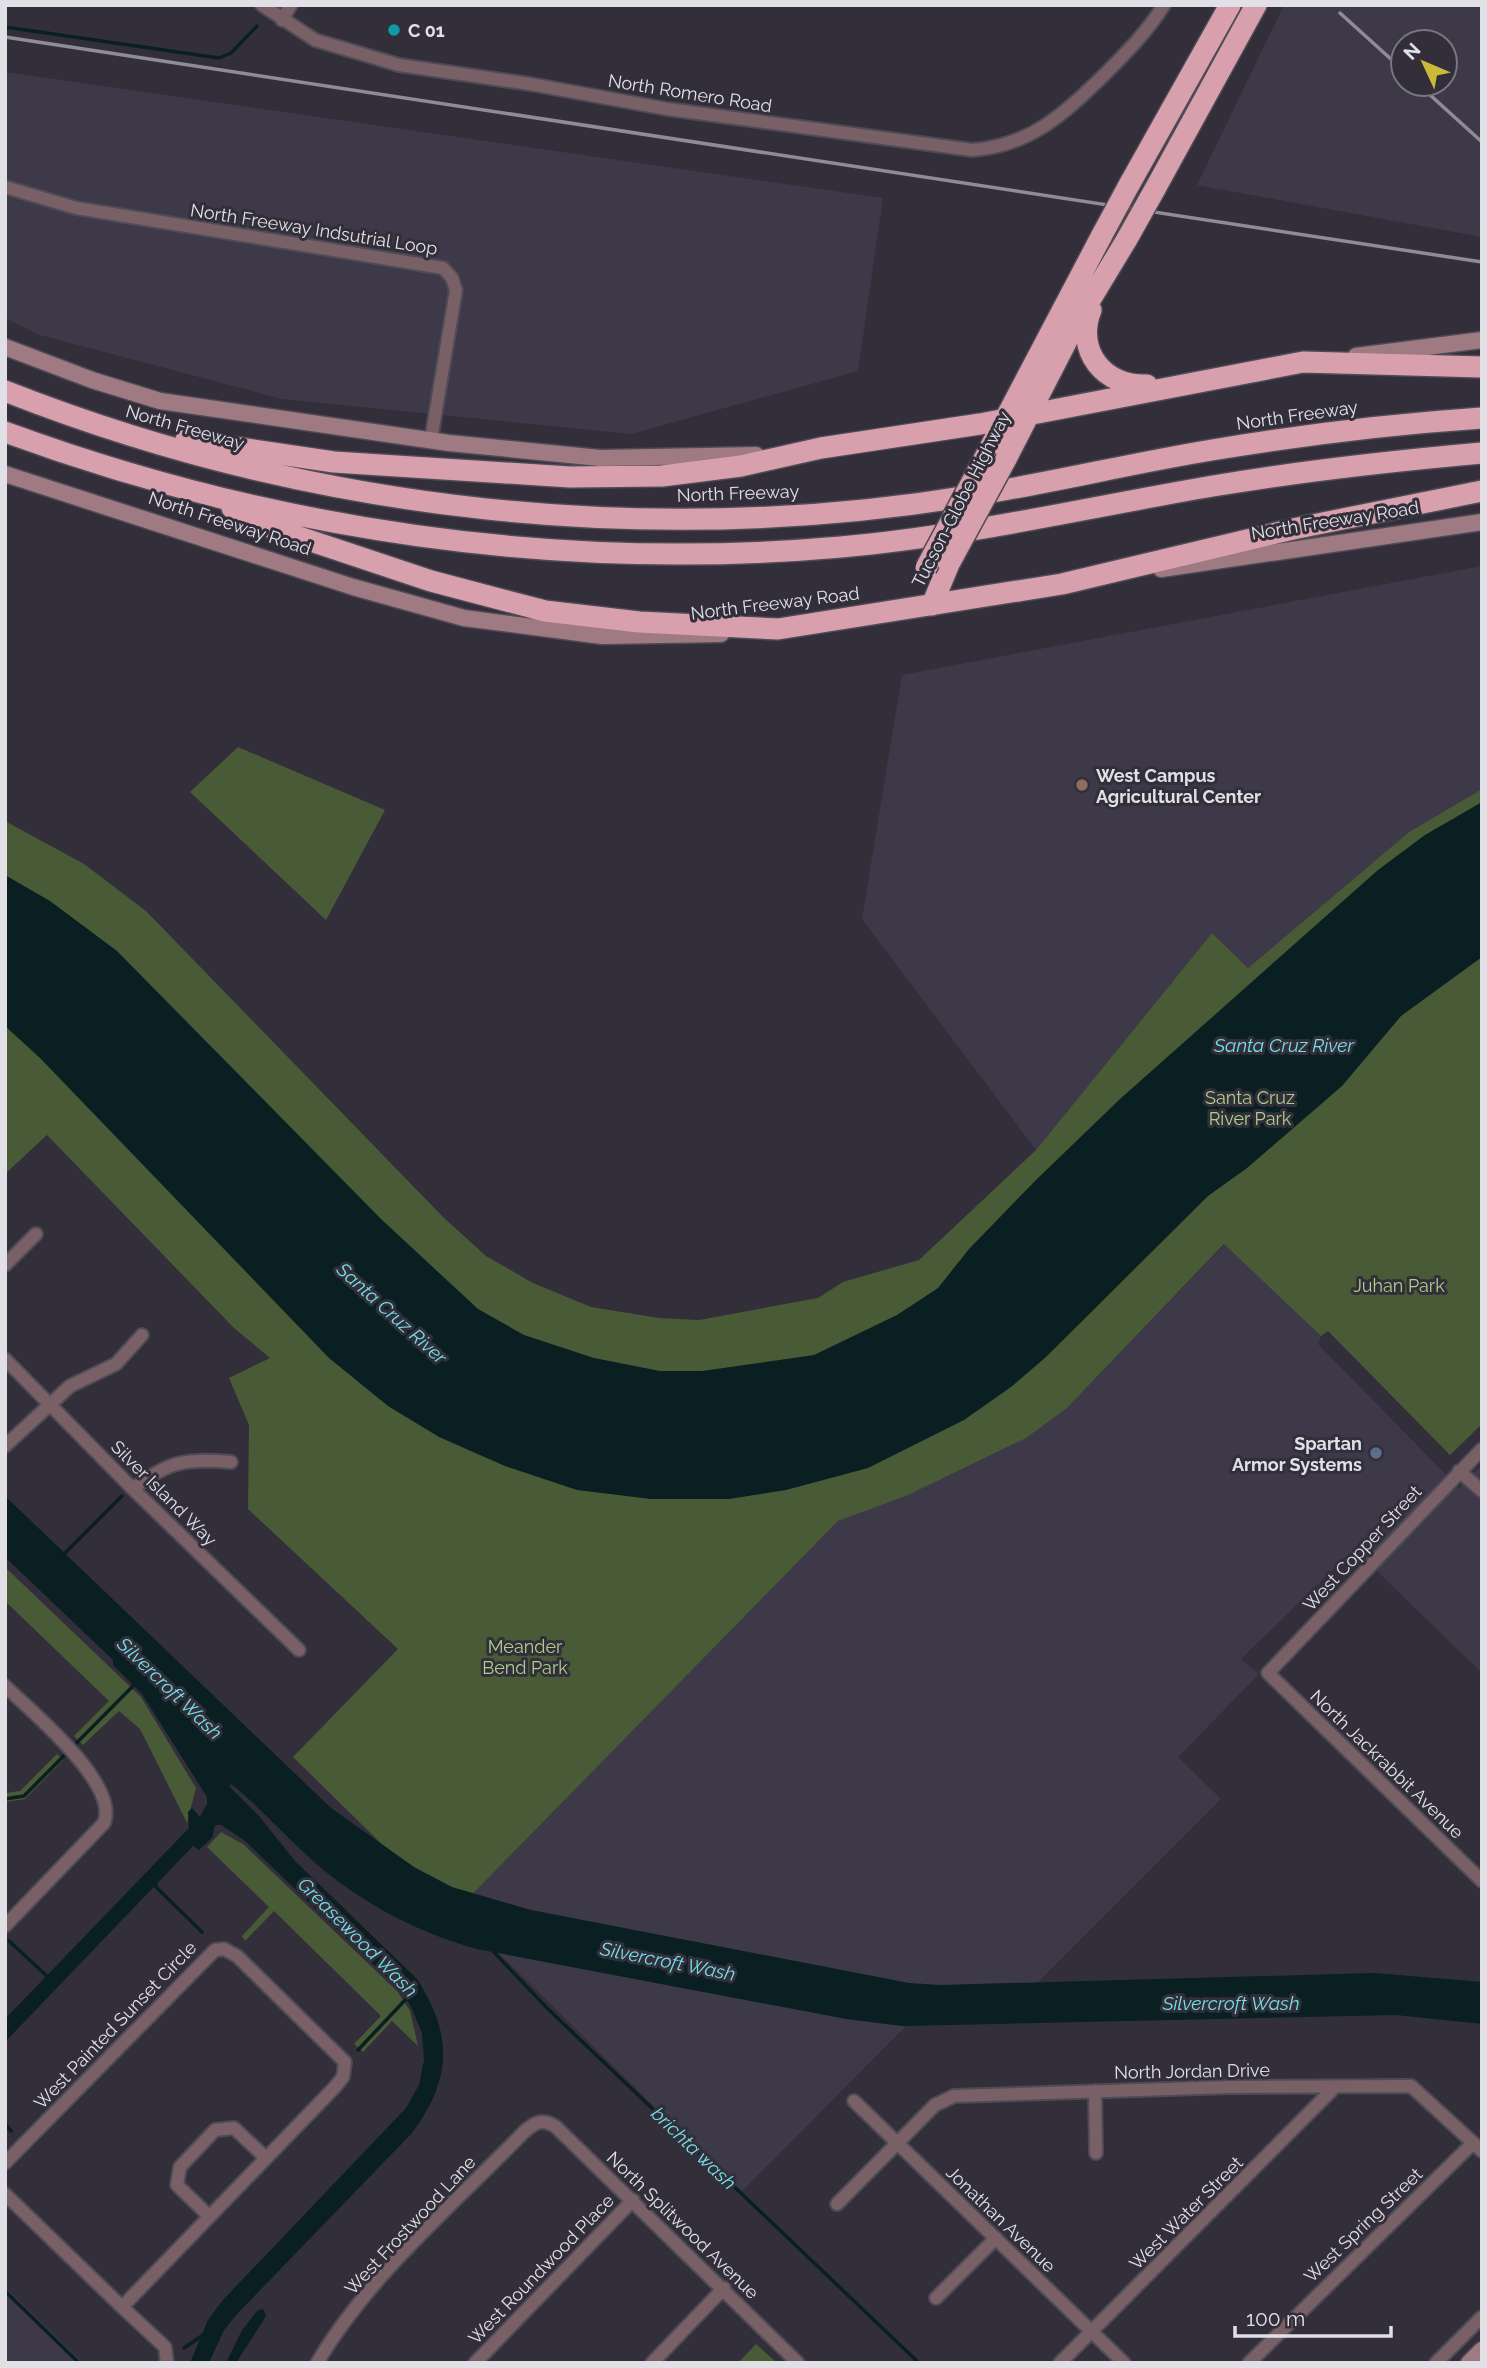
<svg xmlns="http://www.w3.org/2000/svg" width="1487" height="2368" font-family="Raleway,sans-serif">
<rect width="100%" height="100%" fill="#322f3a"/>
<!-- built -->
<path fill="#3d3949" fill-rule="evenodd" d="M1284,5H1482V237L1197,185ZM1403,42H1445V84H1403Z
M5,72L883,198L858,371L631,434L282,399L40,335L5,318Z
M1482,566V789L1409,832L1248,968L1212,933L1036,1150L862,919L902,675Z
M1225,1244L1321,1336L1318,1344L1459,1488L1482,1465V1673L1354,1549L1241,1659L1259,1674L1178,1757L1221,1799L1002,2018L915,2017L741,2192L505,1959L453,1914L838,1521L906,1496L1067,1408Z
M5,2287L83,2363H5Z"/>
<!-- green -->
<path fill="#495a36" d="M238,747L385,810L326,920L190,792Z
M1482,789V1424L1450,1455L1328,1331L1321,1336L1224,1244L1067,1408L1026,1438L906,1496L838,1521L453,1914L293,1757L398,1649L248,1509L249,1425L229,1378L270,1358L234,1328L47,1135L5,1174V821L84,864L146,911L444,1218L486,1256L533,1283L591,1307L659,1318L699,1320L818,1298L843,1282L919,1260L1036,1150L1212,933L1248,968L1409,832Z
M5,1567L141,1697L196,1788L187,1823L140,1729L119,1711L83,1745L74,1736L109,1701L5,1601Z
M57,1754L63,1760L25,1799L5,1802V1793L20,1791Z
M221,1832L243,1844L398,1992L410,2011L418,2046L392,2021L363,2052L354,2044L381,2016L274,1911L245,1941L242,1936L269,1907L207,1847Z
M756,2344L776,2362L738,2363Z"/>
<!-- water -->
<path fill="#091f21" d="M1482,802V957L1401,1016L1342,1086L1247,1168L1208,1196L1046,1357L1011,1387L964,1420L868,1468L786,1490L729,1499H651L577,1490L505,1466L439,1437L388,1406L329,1358L40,1058L5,1026V875L50,901L117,951L381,1219L478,1309L524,1335L594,1358L660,1371H702L814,1355L897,1315L938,1288L969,1249L1037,1179L1120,1099L1378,870L1425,835Z
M5,1496L331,1808L414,1867L452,1887L531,1910L909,1983L941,1985L1374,1973L1482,1982V2024L1396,2015L902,2026L846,2019L477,1949C416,1932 361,1903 313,1861C285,1836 260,1807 231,1784L229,1786L259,1816L295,1861L417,1979C453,2035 452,2078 413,2132L238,2313L224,2330L209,2363H190L208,2320L222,2301L406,2108L419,2085L424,2060L422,2033L411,2007L402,1992L244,1840L221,1825H215L212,1838L199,1850L193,1846L5,2042V2019L189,1828L188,1812L192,1808L200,1817L207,1804V1797L142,1694L113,1665V1660L5,1557Z
M263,2309L266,2316L236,2363H226L242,2330L258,2310Z"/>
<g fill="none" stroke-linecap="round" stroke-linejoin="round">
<!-- stream -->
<path stroke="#091f21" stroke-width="3.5" d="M5,27L219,58L231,53L257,26
M62,1556L122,1496
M5,1799L24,1796L135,1684
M156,1883V1887L202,1932
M9,1941L48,1977
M490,1948L548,2009L919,2363
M358,2050L407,1998
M5,2124L11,2131
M5,2291L79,2363
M184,2348L203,2335"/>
<!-- street casing -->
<g stroke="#4e4b56" stroke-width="16">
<path id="street" d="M262,5L315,40L399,65L530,84L667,109L972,150C1030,146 1064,114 1104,75C1126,53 1147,32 1164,5
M282,20L291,5
M5,187L76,208L443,268L452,278L456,290L431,440
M5,1265L36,1234
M5,1359L133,1489L299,1650
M5,1446L70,1386L116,1364L142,1335
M1482,1449L1268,1673L1482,1881
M1459,1471L1482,1491
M133,1489C168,1461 187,1458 231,1462
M5,1686C31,1711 120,1784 104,1823L5,1926
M1095,2091L1096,2153
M854,2101L1124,2363
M5,2163L215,1950L224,1949L237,1956L345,2062L343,2077L335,2087L122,2307L5,2194
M837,2204L935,2105L954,2096L1230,2087L1411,2086L1482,2151
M209,2216L177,2185L180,2167L215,2130L234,2128L266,2158
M936,2298L996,2238
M122,2307L165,2347L167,2363
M317,2363C369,2275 453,2205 524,2132C535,2122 543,2118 556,2127L798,2363
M475,2363L633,2200
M652,2363L724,2288
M1060,2363L1335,2087
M1249,2363L1473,2143
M1436,2363L1482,2317"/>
</g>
<!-- secondary casing -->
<g stroke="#4e4b56" stroke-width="19">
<path id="secondary" d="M5,347L92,380L160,401L449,443L600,458L756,455
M1356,356L1482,340
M5,474L353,587L464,618L602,636L721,634
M1161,569L1482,522
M1469,2363L1482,2350"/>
</g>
<!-- highway casing -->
<g stroke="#4e4b56" stroke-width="24">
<path id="highway" d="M1129,185L1230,5
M1155,189L1256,5
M1091,310C1075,351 1104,387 1147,385
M5,391C312,512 650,549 975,495C1055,482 1133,463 1212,450C1302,435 1392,424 1482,418
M5,432C272,530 557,572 841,547C967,536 1089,507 1213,486C1302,471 1392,461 1482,453
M186,440L334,462L570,477L662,476L741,466L821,448L980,424L1303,362L1482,367
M1006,459L1075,325L1127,239
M982,463L1102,235
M232,508L251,521L431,581L545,611L639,622L778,629L1062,584L1293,529L1482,491
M932,605L949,564"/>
</g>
<!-- street -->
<use href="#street" stroke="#786066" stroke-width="12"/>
<!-- secondary -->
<use href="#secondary" stroke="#9f7a83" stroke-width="16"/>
<!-- highway -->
<use href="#highway" stroke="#d89fad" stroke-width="21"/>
<!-- rail -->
<path stroke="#8f8c95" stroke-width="3.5" d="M1340,13L1403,70
M5,37L1482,262
M1418,84L1482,142"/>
<!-- highway-bridge casing -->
<g stroke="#4e4b56" stroke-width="24" stroke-linecap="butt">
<path id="highway-bridge" d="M1102,235L1129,185
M1127,239L1155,189
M949,564L1006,459
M926,568L982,463"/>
</g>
<!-- highway-bridge -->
<use href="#highway-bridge" stroke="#d89fad" stroke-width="21"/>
</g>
<!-- markers -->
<circle fill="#0f9aa8" stroke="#322f3a" stroke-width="2.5" cx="394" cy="30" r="7"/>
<circle fill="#8d6e63" stroke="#322f3a" stroke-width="2.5" cx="1082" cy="785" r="7"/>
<circle fill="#5c6f8a" stroke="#322f3a" stroke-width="2.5" cx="1376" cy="1453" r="7"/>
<g text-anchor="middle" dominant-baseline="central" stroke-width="6" stroke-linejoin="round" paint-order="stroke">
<!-- poi labels -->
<g font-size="18" font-weight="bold" fill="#e2e0e7" stroke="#322f3a" text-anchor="start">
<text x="408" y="30">C 01</text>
<text x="1096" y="775">West Campus<tspan x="1096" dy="21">Agricultural Center</tspan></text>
<text x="1362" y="1443" text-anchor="end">Spartan<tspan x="1362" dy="21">Armor Systems</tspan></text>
</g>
<!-- street labels -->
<g font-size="18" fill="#e2e0e7" stroke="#322f3a">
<text transform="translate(690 93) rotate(9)">North Romero Road</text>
<text transform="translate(314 229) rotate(9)">North Freeway Indsutrial Loop</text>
<text transform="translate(1297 415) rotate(-8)">North Freeway</text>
<text transform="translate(185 427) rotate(16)">North Freeway</text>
<text transform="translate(738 493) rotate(-2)">North Freeway</text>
<text transform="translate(961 499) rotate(-63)">Tucson-Globe Highway</text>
<text transform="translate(1335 520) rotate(-9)">North Freeway Road</text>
<text transform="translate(230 523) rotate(18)">North Freeway Road</text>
<text transform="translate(775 603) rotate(-7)">North Freeway Road</text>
<text transform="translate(164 1493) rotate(45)">Silver Island Way</text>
<text transform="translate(1362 1548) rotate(-47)">West Copper Street</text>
<text transform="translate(1387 1764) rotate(44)">North Jackrabbit Avenue</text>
<text transform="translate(115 2025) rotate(-46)">West Painted Sunset Circle</text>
<text transform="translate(1192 2071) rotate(-1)">North Jordan Drive</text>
<text transform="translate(1186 2213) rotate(-45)">West Water Street</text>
<text transform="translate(1001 2219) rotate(44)">Jonathan Avenue</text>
<text transform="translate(410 2225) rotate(-47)">West Frostwood Lane</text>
<text transform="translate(683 2225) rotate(44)">North Splitwood Avenue</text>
<text transform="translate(1363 2225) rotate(-44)">West Spring Street</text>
<text transform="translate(541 2269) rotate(-46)">West Roundwood Place</text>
</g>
<!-- park labels -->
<g font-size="18" fill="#adcf89" stroke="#322f3a">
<text x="1250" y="1097">Santa Cruz<tspan x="1250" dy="21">River Park</tspan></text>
<text x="1399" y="1285">Juhan Park</text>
<text x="525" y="1646">Meander<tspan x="525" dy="21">Bend Park</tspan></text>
</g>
<!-- water labels -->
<g font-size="19" font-style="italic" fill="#73dfe7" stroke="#322f3a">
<text x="1284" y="1045">Santa Cruz River</text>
<text transform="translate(392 1313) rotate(42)">Santa Cruz River</text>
<text transform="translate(170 1688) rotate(44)">Silvercroft Wash</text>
<text transform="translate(358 1937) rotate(45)">Greasewood Wash</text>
<text transform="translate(668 1961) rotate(11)">Silvercroft Wash</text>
<text x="1231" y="2003">Silvercroft Wash</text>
<text transform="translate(694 2148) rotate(44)">brichta wash</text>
</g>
</g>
<!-- border -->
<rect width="1487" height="2368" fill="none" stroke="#e2e0e7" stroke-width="14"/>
<!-- north arrow -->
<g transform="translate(1424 63) rotate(314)"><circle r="33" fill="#322f3a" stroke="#78767f" stroke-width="2"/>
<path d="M0-5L12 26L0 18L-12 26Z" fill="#ccb938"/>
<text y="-10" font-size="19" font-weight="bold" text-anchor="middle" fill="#e2e0e7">N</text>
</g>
<!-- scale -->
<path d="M1235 2326v10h156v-10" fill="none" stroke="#e2e0e7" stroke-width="3.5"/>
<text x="1246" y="2326" font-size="21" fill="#e2e0e7" stroke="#322f3a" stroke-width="5" paint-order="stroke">100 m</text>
</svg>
